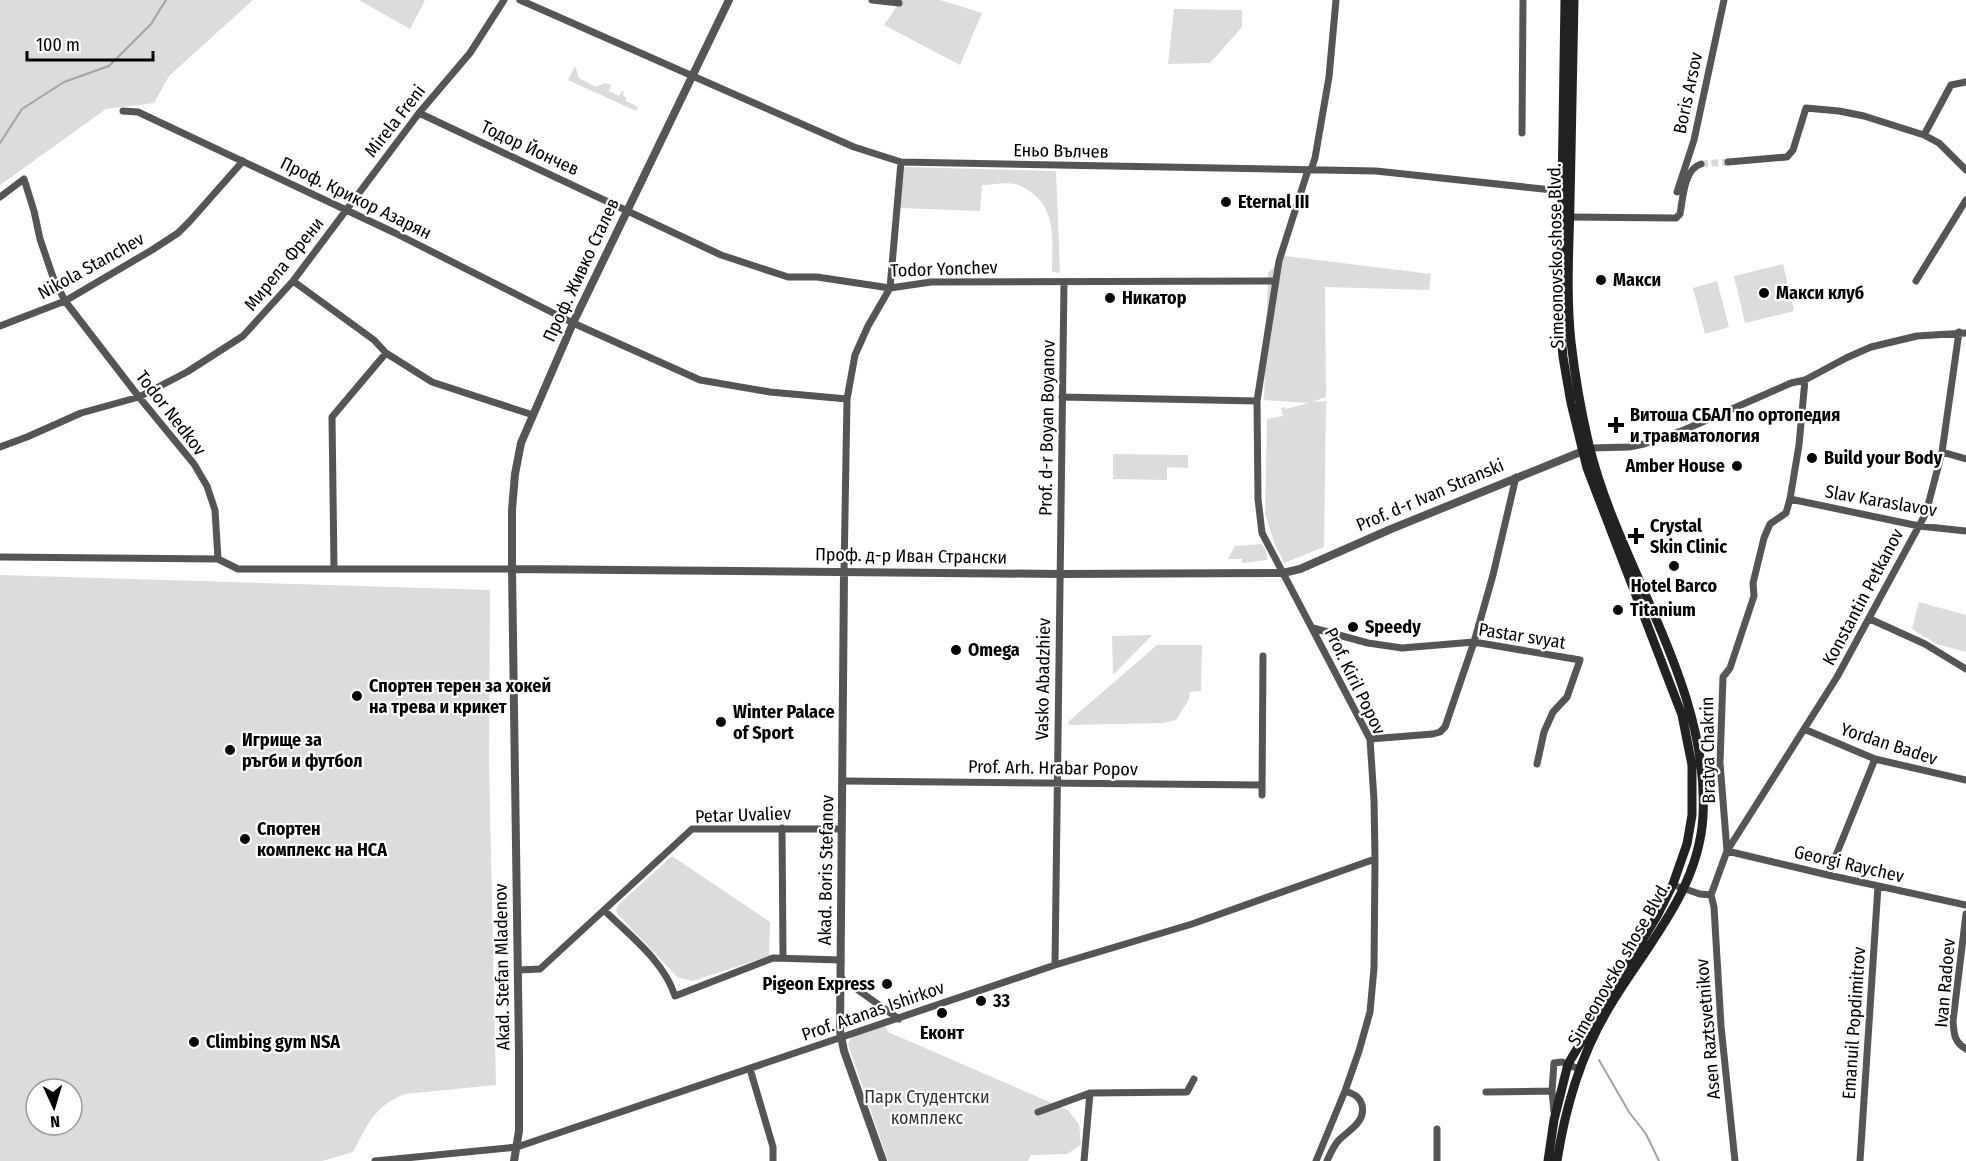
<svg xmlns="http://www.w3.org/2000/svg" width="1966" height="1161" font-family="'Fira Sans Condensed',sans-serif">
<rect width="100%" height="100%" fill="#fff"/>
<!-- green -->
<path fill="#dcdcdc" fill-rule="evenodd" d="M0,0H253L169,76L154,103L106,109L0,185Z
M359,0H425L410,29Z
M894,0H940L982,13L960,65L884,25L899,3Z
M1174,9L1242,10V27L1210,63L1168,64Z
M575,66L579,78L596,87L605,83L611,85L609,91L619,96L622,91H624L623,95L626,98V101L638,107L636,111L568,80Z
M904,167L1056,171L1060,273L1052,272C1052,244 1057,211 1032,193C1027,189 1021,185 1015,184C1004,182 992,185 982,185L980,211L900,208Z
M1285,256L1431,274L1429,290L1325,287L1326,397L1312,402L1326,401L1324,547L1284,563L1274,542L1265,514L1267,419L1283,416L1281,408L1285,407L1286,409L1309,403L1264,400L1268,273Z
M1783,264L1794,311L1745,323L1734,276Z
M1717,281L1729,327L1705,334L1693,288Z
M1113,454L1188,455V468L1167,467V480L1113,479Z
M1262,544L1266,551L1267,560L1242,563V559H1228L1235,546Z
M0,575L490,590L489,763L496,1085L405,1094C373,1107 368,1124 353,1152L322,1161H0ZM36,1089H72V1125H36Z
M1919,602L1966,615V652L1937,644L1912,629Z
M1152,635L1113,675L1112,636Z
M1157,645H1202L1201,691L1190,692L1189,699L1176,720L1163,723L1069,725L1068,722Z
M672,856L770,922L769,956L693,981L677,977L616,912L617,906Z
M884,1023L888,1032L1068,1110L1079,1124L1081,1145L1067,1154L1031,1155L1028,1161H888L848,1044L854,1033Z"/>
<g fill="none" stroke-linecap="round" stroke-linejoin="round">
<!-- stream -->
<path stroke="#a3a3a3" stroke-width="2" d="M0,143L22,109L64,82L109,66L151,24L166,0
M1599,1060L1629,1112L1646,1134L1659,1161"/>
<!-- minor-tunnel -->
<path stroke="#d9d9d9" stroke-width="7" stroke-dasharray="7 3.5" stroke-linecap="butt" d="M1701,164L1728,162"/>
<!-- minor -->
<path stroke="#555" stroke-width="7" d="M520,0L854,147L901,162L1376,171L1562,191
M872,0L899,3
M123,111L138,112L395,233L573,323L700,380L770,392L847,399
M419,113L721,255L788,277H817L890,288L931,282L1275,281
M1522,133L1523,0
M1924,135L1951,85L1966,82
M1728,162L1787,157L1793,150L1806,108L1839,111L1864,116L1924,135L1939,143L1966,170
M1308,170L1279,261L1257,401L1258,499L1262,533L1370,739L1374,800L1375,859L1374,968L1370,1012L1359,1051L1345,1091L1316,1161
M1311,170L1315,158L1329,77L1336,0
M1677,192L1694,140L1724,0
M0,197L24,179L34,211L40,239L53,277L65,301L139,397L194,464L207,486L215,510L218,559
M1567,217L1676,218L1680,214C1683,198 1684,169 1701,164
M293,281L374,340L386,353L432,382L533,415
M1916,281L1966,200
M0,326L65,301L152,250L178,233L190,221L243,161
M1062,397L1257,401
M0,447L27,437L81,413L139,397L187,372L243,336L293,281L419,113L470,53L504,0
M1590,448L1629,447L1644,444L1684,430L1791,383L1805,380L1846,358L1871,347L1917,336L1966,333
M1942,452L1966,459
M1790,499L1919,526L1966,531
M0,557L218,559L238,569H512
M334,568L332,417L386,353
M844,573L847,399L855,355L868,326L890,288L901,162
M1870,619L1925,644L1966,669
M1313,628L1368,643L1402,648L1474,642L1580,660L1567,697L1553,712L1544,732L1537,764
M1804,729L1875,759L1966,780
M1370,739L1433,734L1440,732L1445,727L1474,642L1493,575L1516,477
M843,781L1262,785
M1262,795L1263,656
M782,828L783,957
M1727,851L1720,763L1723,677L1730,668L1754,596L1753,583L1764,538L1770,524L1786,513L1790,499L1799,445L1805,380
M1727,851L1828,875L1966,905
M1828,875L1875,759
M1679,887L1700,894L1711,895
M604,910C629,935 664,961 675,996L773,958L841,960
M1966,914L1953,1021C1954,1034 1954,1042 1966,1049
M1055,965L1064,283
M519,970L540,969L692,829H842
M841,978L899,1019
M750,1069L773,1147V1161
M1486,1092L1552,1091
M1038,1112L1090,1093L1187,1092L1194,1079
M1554,1112L1552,1091L1554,1063L1562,1062L1579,1069
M1437,1129V1161
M375,1161L517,1147L1055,965L1192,924L1375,859
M1084,1161L1090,1093
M1327,1161C1330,1154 1334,1145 1339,1140C1349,1130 1366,1122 1362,1105C1359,1096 1354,1094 1345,1091
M1735,1161L1721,1026L1714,907L1711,895L1727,851L1837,677L1926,513L1942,452L1959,332
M1860,1161L1878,886"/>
<!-- tertiary -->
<path stroke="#555" stroke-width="8" d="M512,569L1059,574L1283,573L1300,569L1391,529L1588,449
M844,573L840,1031L844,1051L883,1161
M514,1161L519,1131V1053L512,569V510L515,474L521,443L573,323L729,0"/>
<!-- secondary -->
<path stroke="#222" stroke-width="9" d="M1548,1161L1554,1120L1568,1064L1657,916L1673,884L1687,844L1692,815V765L1682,715L1587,468L1571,403L1563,357L1560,322L1565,0
M1557,1161C1565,1109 1580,1057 1607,1011C1643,949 1699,892 1703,816C1710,685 1619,569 1589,445C1581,411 1575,377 1571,342C1566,296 1569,248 1570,202C1571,135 1573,67 1574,0"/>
</g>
<!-- markers -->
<g fill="#000" stroke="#fff" stroke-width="2">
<circle cx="1226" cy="202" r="6"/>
<circle cx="1601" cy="280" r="6"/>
<circle cx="1764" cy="293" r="6"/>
<circle cx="1110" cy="298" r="6"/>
<path d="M1613 416h6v6h6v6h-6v6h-6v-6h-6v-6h6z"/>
<circle cx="1812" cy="458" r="6"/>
<circle cx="1737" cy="466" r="6"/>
<path d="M1633 527h6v6h6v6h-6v6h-6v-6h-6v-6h6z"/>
<circle cx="1674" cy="566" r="6"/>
<circle cx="1618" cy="610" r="6"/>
<circle cx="1353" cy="627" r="6"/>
<circle cx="956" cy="650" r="6"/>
<circle cx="357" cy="696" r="6"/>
<circle cx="721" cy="722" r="6"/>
<circle cx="230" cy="750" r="6"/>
<circle cx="245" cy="839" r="6"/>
<circle cx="887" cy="984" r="6"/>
<circle cx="981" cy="1001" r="6"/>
<circle cx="942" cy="1013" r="6"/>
<circle cx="194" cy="1042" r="6"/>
</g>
<g text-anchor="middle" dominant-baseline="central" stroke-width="4.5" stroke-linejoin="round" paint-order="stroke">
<!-- street labels -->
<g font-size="18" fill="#000" stroke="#fff">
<text transform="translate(1688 93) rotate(-78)">Boris Arsov</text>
<text transform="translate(395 121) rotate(-52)">Mirela Freni</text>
<text transform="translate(530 148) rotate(25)">Тодор Йончев</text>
<text transform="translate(1061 151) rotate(1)">Еньо Вълчев</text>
<text transform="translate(356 198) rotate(26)">Проф. Крикор Азарян</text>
<text transform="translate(1556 256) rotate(-91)">Simeonovsko shose Blvd.</text>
<text transform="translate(284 264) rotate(-51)">Мирела Френи</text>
<text transform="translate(91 266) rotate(-29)">Nikola Stanchev</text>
<text transform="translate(944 269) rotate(-2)">Todor Yonchev</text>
<text transform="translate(581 270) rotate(-65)">Проф. Живко Сталев</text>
<text transform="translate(171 413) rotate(52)">Todor Nedkov</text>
<text transform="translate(1047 428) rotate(-89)">Prof. d-r Boyan Boyanov</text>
<text transform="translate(1430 495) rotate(-23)">Prof. d-r Ivan Stranski</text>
<text transform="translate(1881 501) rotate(10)">Slav Karaslavov</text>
<text transform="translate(911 556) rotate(1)">Проф. д-р Иван Странски</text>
<text transform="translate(1863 597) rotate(-62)">Konstantin Petkanov</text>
<text transform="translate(1522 636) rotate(9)">Pastar svyat</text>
<text transform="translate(1043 679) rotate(-89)">Vasko Abadzhiev</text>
<text transform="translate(1355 681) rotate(64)">Prof. Kiril Popov</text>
<text transform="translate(1889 744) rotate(18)">Yordan Badev</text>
<text transform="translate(1708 750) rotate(-91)">Bratya Chakrin</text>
<text transform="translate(1053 768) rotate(1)">Prof. Arh. Hrabar Popov</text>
<text transform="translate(743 815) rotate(-2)">Petar Uvaliev</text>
<text transform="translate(1849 864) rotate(13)">Georgi Raychev</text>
<text transform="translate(826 870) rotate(-89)">Akad. Boris Stefanov</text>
<text transform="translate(1619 964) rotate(-60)">Simeonovsko shose Blvd.</text>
<text transform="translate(502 967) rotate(-91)">Akad. Stefan Mladenov</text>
<text transform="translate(1945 983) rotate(-85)">Ivan Radoev</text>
<text transform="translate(873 1011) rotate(-19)">Prof. Atanas Ishirkov</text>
<text transform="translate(1854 1023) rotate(-86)">Emanuil Popdimitrov</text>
<text transform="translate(1708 1029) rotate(-95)">Asen Raztsvetnikov</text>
</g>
<!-- poi labels -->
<g font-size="18" font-weight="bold" fill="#000" stroke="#fff" text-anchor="start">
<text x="1238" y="202">Eternal III</text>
<text x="1613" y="280">Макси</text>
<text x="1776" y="293">Макси клуб</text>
<text x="1122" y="298">Никатор</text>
<text x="1630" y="415">Витоша СБАЛ по ортопедия<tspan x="1630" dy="21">и травматология</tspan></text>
<text x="1824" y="458">Build your Body</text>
<text x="1725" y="466" text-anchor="end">Amber House</text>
<text x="1650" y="526">Crystal<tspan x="1650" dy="21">Skin Clinic</tspan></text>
<text x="1674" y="586" text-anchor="middle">Hotel Barco</text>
<text x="1630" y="610">Titanium</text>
<text x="1365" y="627">Speedy</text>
<text x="968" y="650">Omega</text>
<text x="369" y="686">Спортен терен за хокей<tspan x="369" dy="21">на трева и крикет</tspan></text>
<text x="733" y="712">Winter Palace<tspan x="733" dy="21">of Sport</tspan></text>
<text x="242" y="740">Игрище за<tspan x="242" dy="21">ръгби и футбол</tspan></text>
<text x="257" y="829">Спортен<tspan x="257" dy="21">комплекс на НСА</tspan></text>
<text x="875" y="984" text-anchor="end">Pigeon Express</text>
<text x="993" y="1001">33</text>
<text x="942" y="1033" text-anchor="middle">Еконт</text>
<text x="206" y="1042">Climbing gym NSA</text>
</g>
<!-- park labels -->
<g font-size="18" fill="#333" stroke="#fff">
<text x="927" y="1097">Парк Студентски<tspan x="927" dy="21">комплекс</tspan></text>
</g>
</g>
<!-- north arrow -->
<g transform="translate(54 1107) rotate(176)"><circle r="28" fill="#ffffff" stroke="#999999" stroke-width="1.5"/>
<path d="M0-4.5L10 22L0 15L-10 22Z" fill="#000000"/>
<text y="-9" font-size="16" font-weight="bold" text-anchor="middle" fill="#000000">N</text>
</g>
<!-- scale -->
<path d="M27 51v9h126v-9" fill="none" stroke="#000000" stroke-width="3"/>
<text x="36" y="51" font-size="18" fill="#000000" stroke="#ffffff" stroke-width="4.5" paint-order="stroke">100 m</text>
</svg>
